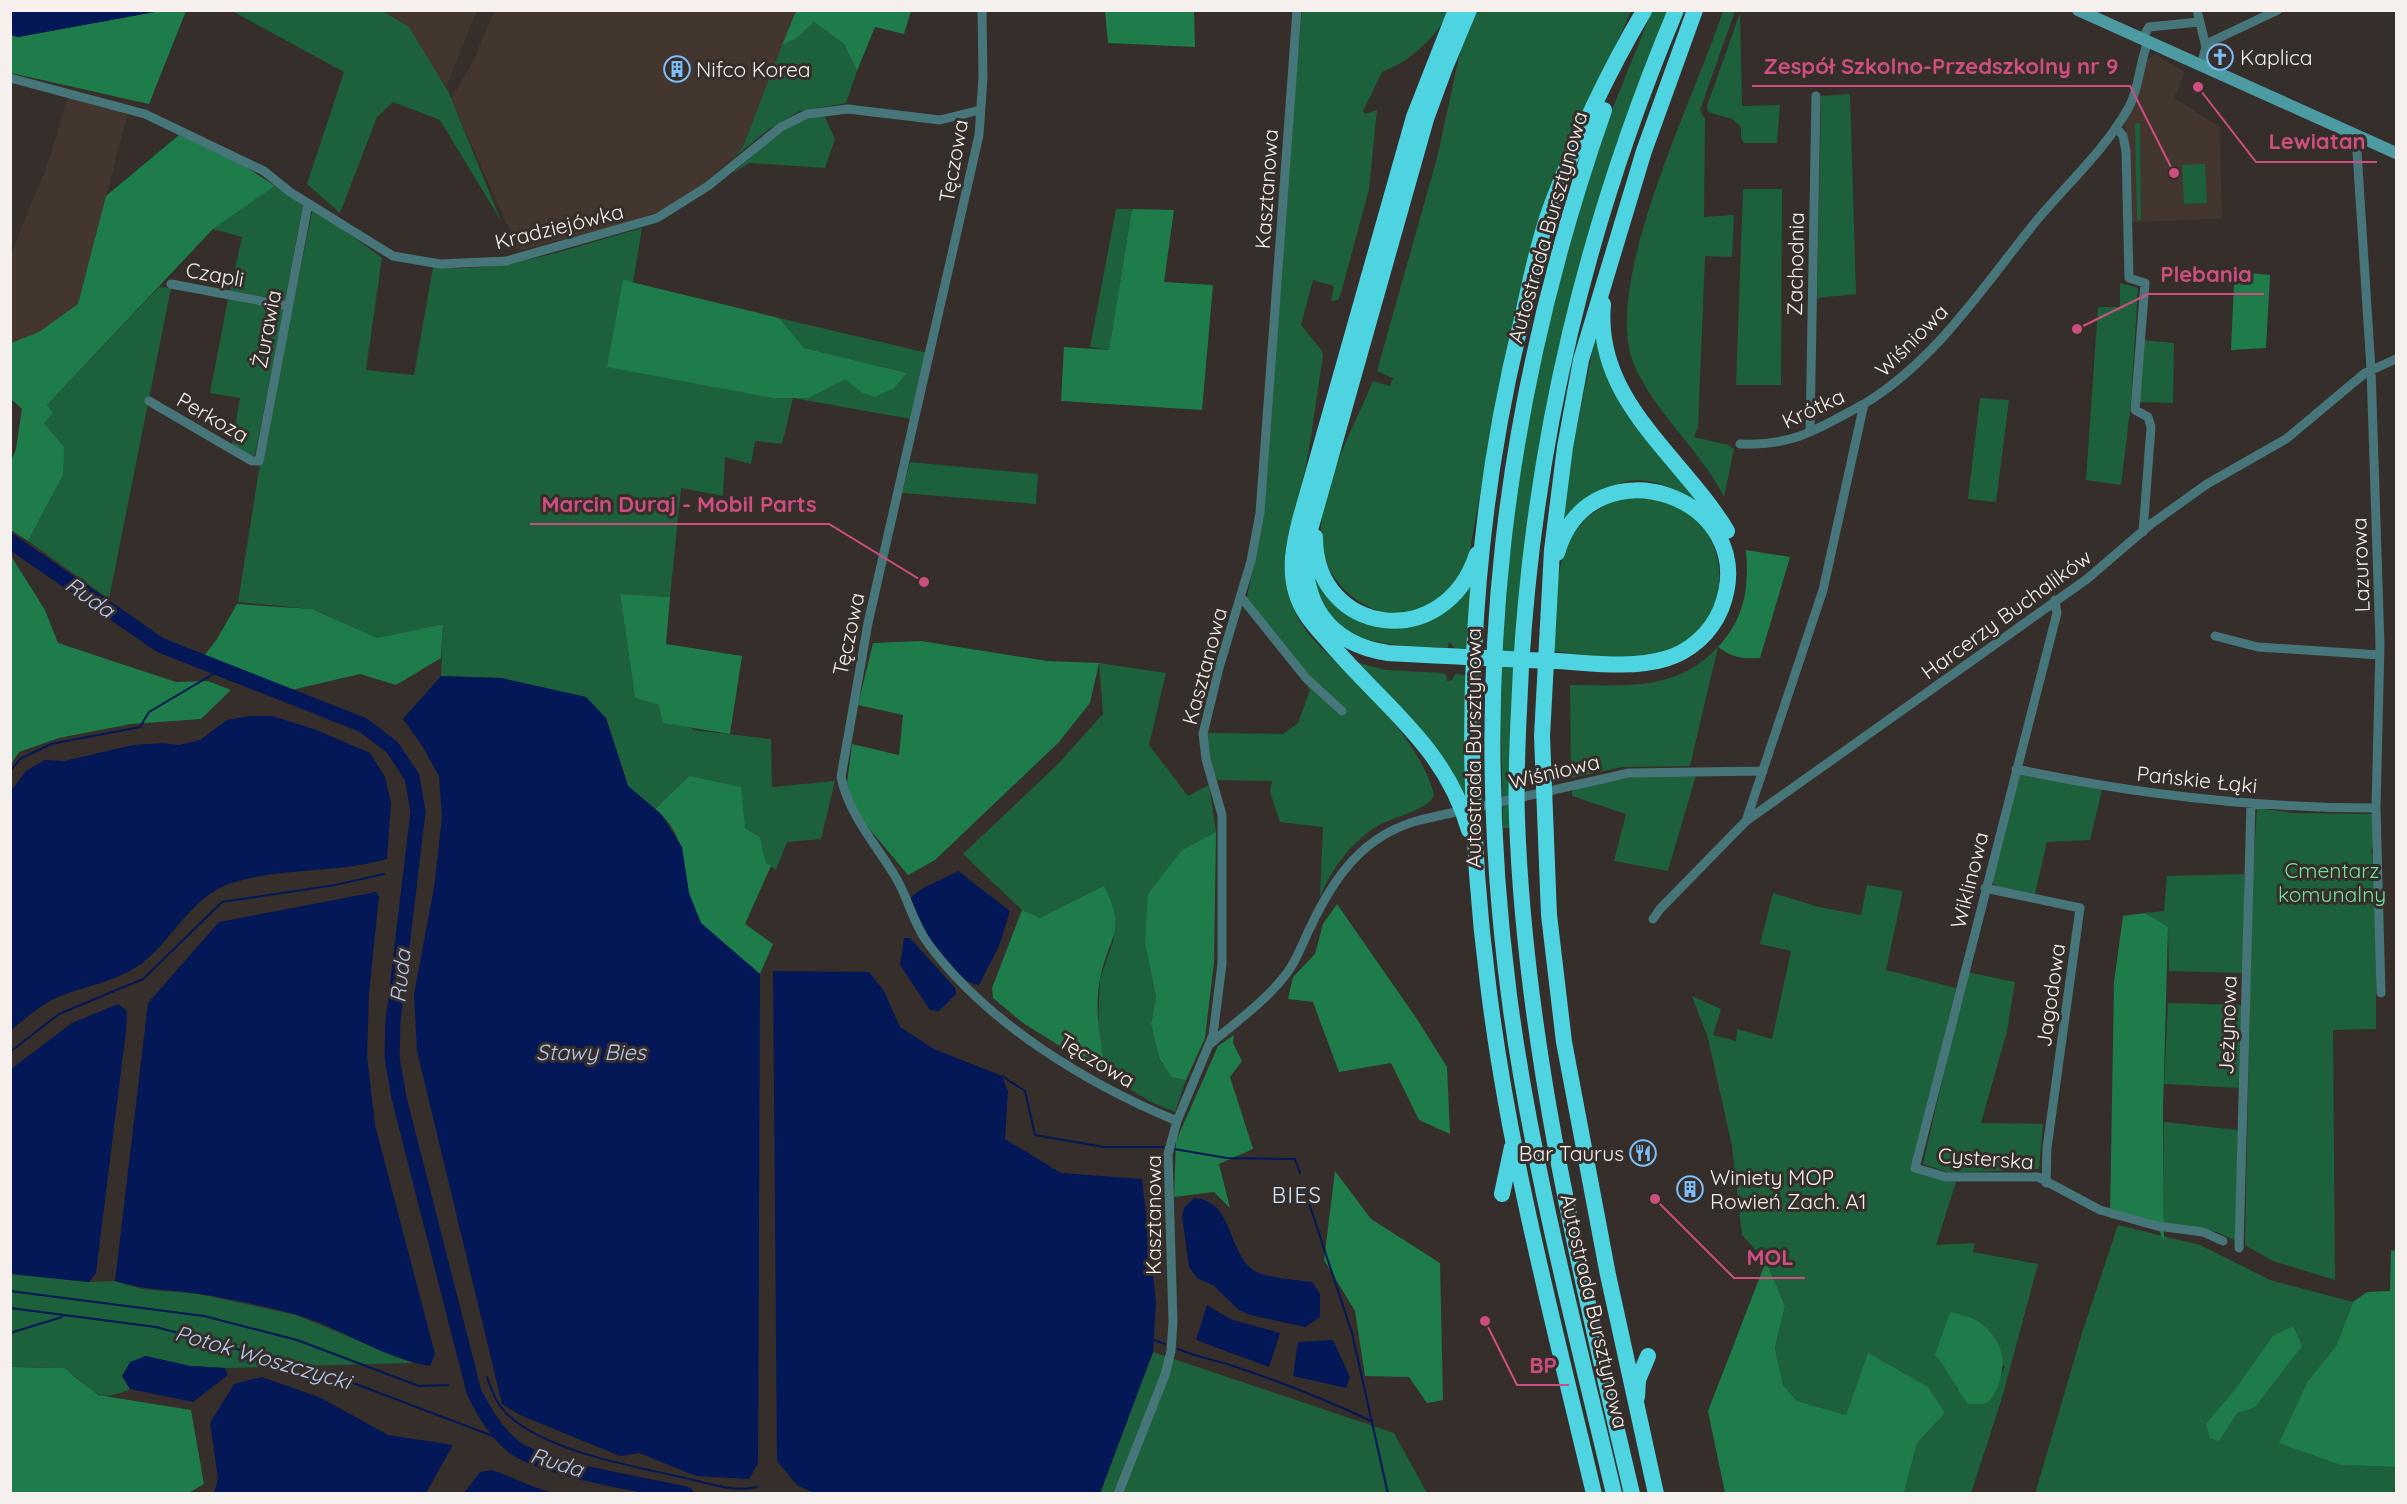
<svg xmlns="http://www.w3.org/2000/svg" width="2407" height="1504" font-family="Quicksand,sans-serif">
<rect width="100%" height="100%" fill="#352e2a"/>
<!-- built -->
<path fill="#43362e" d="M384,11H477L446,87L403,23Z
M494,11H796L743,147L732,159L703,184L662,210L630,222L519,251L451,99L473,61Z
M2155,54L2185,72L2174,98L2220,127L2222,219L2130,222L2125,119L2138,99L2144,63Z
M68,98L129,109L78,304L39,332L11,343L10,256L47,166Z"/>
<!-- green -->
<path fill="#1c613b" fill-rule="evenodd" d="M232,11H383L409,27L449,93L501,221L440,120L393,102L377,117L340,213L307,184L344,72Z
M1302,11H1449C1437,37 1409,62 1382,72L1363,111L1365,114L1377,110L1369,189L1341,293L1338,300L1331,301L1334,286L1313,280L1301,325L1322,351L1323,356C1317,392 1313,429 1306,465C1293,532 1263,573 1310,636C1354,684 1415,729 1434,794C1432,809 1393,817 1379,825C1353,840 1331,869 1320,897L1323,827L1280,822L1270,792L1272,781L1217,780L1211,766L1207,733L1283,734L1298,723L1310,690L1249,611L1244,610L1262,527L1285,198Z
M1476,11H1631L1574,139L1504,364L1468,560C1456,582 1444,602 1419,610C1373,626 1324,585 1321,540C1318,491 1354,427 1373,381L1390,386L1393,378L1377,371L1437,158L1463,39Z
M1652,11H1671L1554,375L1511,828H1503L1500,678L1506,558L1540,349L1601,137Z
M1723,11H1735L1700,110L1705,119L1704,217L1734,215L1732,257L1705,256L1698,427L1694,437L1728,445L1734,449L1724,497C1700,449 1652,410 1633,362C1602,281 1696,95 1723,11Z
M1740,13L1742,106L1780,105L1777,143H1744L1741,138V127L1732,119L1708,112L1707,106Z
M814,22L844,44L857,71L846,103L800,111L769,129L732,159L743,147L782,45L796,39Z
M1850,94L1856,294L1817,298L1821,96Z
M829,112L825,117L835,139L825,168L749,163L732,174C766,144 784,123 829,112Z
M2135,123H2140L2141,220H2137Z
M2205,164L2207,203L2184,204L2182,165Z
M275,186L303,205L285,300L230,291L242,237L213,229Z
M1743,189H1782L1781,385H1736Z
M313,207L382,258L366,370L414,375L433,267C505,274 573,247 642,228L633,283L623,281L809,398L845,378L861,392L907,373L804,348L779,318L928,353L911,419L793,398L782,444L755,441L751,464L725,457L723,496L681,488L670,597L620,594L635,698L659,705L694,730L771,739L772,787L835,781L821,839L787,842L776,870L766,863L760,837L745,828L689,776L655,809L628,786L606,718L501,678L441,676L443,624L377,638L312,609L238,602L259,470Z
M1116,209H1132L1109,350L1090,347Z
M2120,283L2138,288L2131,402L2121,485L2086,480L2098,307H2120Z
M159,287L171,288L109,599L28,541L63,475V447L43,422L47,405Z
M228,299L284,310L255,454L252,458L232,444L240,398L210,393Z
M1597,328L1598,342L1697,502C1678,489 1641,472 1617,485C1601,494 1579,513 1561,526L1572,451Z
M2142,340L2174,343L2173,403L2139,402Z
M1980,398L2009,400L1996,502L1968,499Z
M910,462L1038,474L1036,504L902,493Z
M1628,497C1651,498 1679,500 1696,518C1731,554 1728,624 1678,647C1640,665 1592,656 1552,651C1557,587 1551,517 1628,497Z
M1315,572L1386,628L1410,627L1439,615L1462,597L1475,580L1469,650L1456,649L1449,642L1448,648C1390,645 1319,648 1315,572Z
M1718,647L1690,766L1622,767L1571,778L1570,685C1626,685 1676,692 1718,647Z
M1352,661L1386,670L1442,673L1446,674L1447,681L1452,680L1455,674L1468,675L1466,799C1441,742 1396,704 1352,661Z
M1099,663L1166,673L1149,745L1188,796L1209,785L1216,832L1182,850L1145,943L1156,997L1151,1024L1159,1059L1171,1077L1186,1080L1175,1112L1151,1102L1092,1066L1104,1068L1098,1028L1100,979L1114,939L1104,887L1040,918L1022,910L963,854L1057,765L1103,714Z
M2018,773L2102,790L2090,840L2047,842L2035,894L1997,886L1990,881Z
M1696,775L1668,871L1614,861L1626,814L1572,796V789L1638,776Z
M2257,808L2294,813L2373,814L2374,843L2371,850L2374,864L2376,922V1029L2333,1030L2335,1280L2273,1261L2245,1245L2252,884Z
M2244,874V973L2169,971L2168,927L2145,913L2164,911L2167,876Z
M1867,885L1903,891L1886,970L1956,988L1913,1165L1939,1178L1956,1182L1936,1245L1975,1243L1973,1252L2038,1264L2002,1398L1971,1493H1904L1917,1443L1945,1413L1868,1354L1846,1415L1797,1401L1783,1385L1775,1349L1785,1306L1766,1261L1742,1235L1732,1146L1708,1038L1692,996L1721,1009L1713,1035L1736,1041L1737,1029L1772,1039L1791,951L1760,944L1773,893L1819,907L1861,915ZM2005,1366L1990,1401L1957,1390L1949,1370Z
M1967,972L2015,982L2007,1031L1981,1123L2043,1124L2039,1169L1950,1173L1923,1164Z
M2168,1003L2244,1005L2241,1088L2164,1084Z
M2164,1122L2238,1130L2236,1241L2217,1232L2164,1223Z
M2118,1225L2200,1245L2270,1280L2353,1302L2336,1346L2308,1381L2341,1465L2396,1467V1493L2035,1494L2082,1333Z
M10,1274L89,1282L115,1281L142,1289L199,1294L296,1315L413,1363L225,1368L190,1366L160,1359L122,1375L130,1389C91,1406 95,1387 66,1370C58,1366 19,1366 11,1368Z
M1153,1352L1394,1433L1427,1493L1100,1494Z"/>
<!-- forest -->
<path fill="#1e7c4a" d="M160,11H186L149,104L11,73L10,35L18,37Z
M796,11V10L911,11L904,34L875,27L857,71L844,44L814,22L796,39L782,45Z
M1105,11H1194L1195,47L1108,43Z
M179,135L246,167L275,186L213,229L47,405L53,413L44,423L64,447L63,475L28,541L11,530V461L16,449L22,409L11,399V343L39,332L78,304L106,196Z
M1132,209L1174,210L1164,282L1213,285L1202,410L1061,401L1064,347L1109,350Z
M2239,272L2270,275L2266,348L2231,350L2234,283Z
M623,280L779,318L804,348L907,373L894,388L875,397L861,392L845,379L809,398H773L607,367Z
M1746,550L1790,557L1760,658C1742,659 1733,658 1718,647C1745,618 1749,588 1746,550Z
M11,556L45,610L58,643L176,682L208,681L231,690L201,719L131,724L59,738L19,752L11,764Z
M620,594L670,597L666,644L742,656L730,734L663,723L659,705L635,698Z
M237,604L312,609L377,638L443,624L441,658L396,685L360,674L287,691L203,657L217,639Z
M921,641L1047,661L1099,663L1090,703L1058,743L935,860L908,875L857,814L847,783L852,744L899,755L903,715L858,705L873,643Z
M689,776L741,787L745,828L760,837L766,863L771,866L745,924L773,944L760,974C748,963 707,932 700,922C677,884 696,842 655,809Z
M1216,832L1214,962L1205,1038L1186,1080L1171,1077L1159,1058L1151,1024L1156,997L1145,943L1148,894L1182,850Z
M1104,886C1128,933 1108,936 1100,979C1094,1009 1100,1040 1105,1068L1092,1066L1023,1023L993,998L992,988L1022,910L1040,918Z
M1337,904L1417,1019L1447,1067L1450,1134L1419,1120L1391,1063L1339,1072L1313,1002L1288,999L1293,977L1315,954L1323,924Z
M2145,913L2168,927L2163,1109L2164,1241L2157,1226L2110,1218L2114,982L2123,916Z
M1234,1035L1233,1043L1242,1061L1230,1077L1253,1149L1219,1164L1230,1208L1214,1192L1174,1197L1176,1141L1218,1046Z
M1335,1171L1371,1219L1440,1263L1443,1400L1427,1403L1409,1377L1365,1376L1355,1311L1324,1260Z
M2391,1250L2396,1251V1467L2341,1465L2279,1443L2308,1381L2336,1346L2353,1302L2367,1292L2390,1291Z
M1766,1261L1785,1306L1775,1348L1783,1385L1797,1401L1846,1415L1868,1353L1928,1387L1945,1413L1917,1443L1904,1493H1725L1708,1411Z
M1950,1312C1957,1314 1967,1316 1974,1319C2007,1339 2010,1370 1990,1401L1982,1404H1968C1955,1388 1949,1370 1935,1355Z
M2293,1326L2302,1346L2255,1407L2237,1413L2219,1441L2210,1438L2206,1424L2234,1391L2273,1336Z
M12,1367L64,1368L98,1395L191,1410L204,1484L187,1494L11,1493Z"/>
<!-- water -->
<path fill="#041756" d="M11,10H160V11L18,37L11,35Z
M441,676L501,678L586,697L606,718L628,786L661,814L682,847L689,893L701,923L760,974L758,1463L749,1479L696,1476L639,1453L620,1456L520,1415L502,1404L417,1051L414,994L434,888L442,818L439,776L421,744L403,719Z
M250,716H272L314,729L370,753L385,777L391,803L387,859C335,874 278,867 229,884C191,897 172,941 141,964C117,981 87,986 60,996C43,1003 25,1019 11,1030V791L26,771L45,760L64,761L133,745L163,743L179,745L200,740L227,720Z
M958,871L1010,911L999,946L979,985C952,981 916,923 911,898C921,886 943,880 958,871Z
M376,892L379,896L369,993L367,1056L375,1125L435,1354L430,1366C381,1358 341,1327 294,1314C264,1306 231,1299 200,1294C169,1289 147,1291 115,1281L148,1003L219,922Z
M904,938H910L955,988L956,994L939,1011L930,1010L900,965Z
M773,971L869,972L884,991L900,1027L934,1049L1002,1076L1008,1091L1005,1139L1061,1173L1142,1179L1156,1301L1153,1352L1100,1493H814L797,1485L777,1461Z
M118,1004L127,1011L126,1031L96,1273L89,1282L11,1274V1069L72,1023Z
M1194,1198C1233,1200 1227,1250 1253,1270C1264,1278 1298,1280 1312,1282L1320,1294V1317L1305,1327L1250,1315L1239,1310L1213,1285L1198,1279L1189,1267L1182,1216L1184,1208Z
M1207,1305L1230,1319L1280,1333L1269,1367L1196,1340Z
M1333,1340L1350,1377L1346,1388L1293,1376L1298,1342Z
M146,1356L190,1366L225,1368L228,1375L193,1402L130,1389L122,1376L130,1362Z
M262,1377L321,1398L388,1435L453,1445L426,1493H214L218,1479L210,1423L234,1384Z
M492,1470C513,1477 532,1488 554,1493H464L480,1472Z"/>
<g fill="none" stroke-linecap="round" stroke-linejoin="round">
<!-- stream -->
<path stroke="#041756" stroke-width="2" d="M10,771L20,759L51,744L140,727L149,712L220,670
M10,1052L59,1014L143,979L222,902L335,885L384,874
M1002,1076L1025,1091L1035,1135L1104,1147H1163
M1174,1149L1227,1158L1295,1159L1300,1173
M1306,1194L1352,1333L1388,1494
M10,1291L204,1316L297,1340L419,1386L448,1385
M10,1308L156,1327L332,1375L506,1441
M10,1333L62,1317
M1154,1340L1165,1344
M1178,1349C1194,1356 1210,1359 1227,1364C1276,1380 1325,1399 1371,1421
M487,1377C491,1390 496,1403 506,1413C542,1450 631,1466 681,1477C705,1482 732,1493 757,1487"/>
<!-- river -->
<path stroke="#041756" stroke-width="15" d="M10,541L160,645L363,725L392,747L412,777L418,812L393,1021L392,1057L399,1098L474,1392C484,1412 496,1433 514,1447C547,1471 643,1484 686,1494"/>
<!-- street -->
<path stroke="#46757a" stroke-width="9" d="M982,10L983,78L979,135L868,623L841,777C849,815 875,843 895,876C908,897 912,921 927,942C985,1022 1087,1084 1177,1121
M2197,10L2206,47L2201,65
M2142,39L2149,27L2199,22
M2206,44L2278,10
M10,78L145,114L264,171L290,192L393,256L440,264L506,261L657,218L708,186L781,127L807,114L848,109L940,120L980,110
M2116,127L2123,136L2126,151L2129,278L2145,283L2135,410L2148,417L2151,427L2143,532
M2361,137L2357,152L2371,369L2380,645L2376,808L2381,993
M171,284L288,306
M149,401L252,461H259L308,204
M1810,432L1816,96
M1740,444C1795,446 1817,429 1864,404
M1241,597L1306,678L1342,711
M2055,600L2057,613L1915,1168L1946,1177H2038L2100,1210L2157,1226L2203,1232L2223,1241
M2215,636L2258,647L2380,655
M2016,769C2134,794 2256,808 2376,808
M1746,821L1823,590L1864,404C1937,360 1984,285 2037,220C2068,183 2105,150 2129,107C2140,87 2139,63 2148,42
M1985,888L2080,908L2047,1148L2046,1183
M1653,919L1660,909L1746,821L2087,579L2151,524L2207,484L2286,439L2365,373L2396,359
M1210,1044C1237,1021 1266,1001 1287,973C1297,960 1303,942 1310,928C1334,877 1363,835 1420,820L1629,773L1763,771
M2239,1248L2251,803
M1118,1494L1165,1375L1171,1351L1173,1322L1168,1154L1177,1121L1213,1035L1222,964V815L1206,759L1203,734L1219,668L1251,561L1260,513L1297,10"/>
<!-- secondary -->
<path stroke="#4c9ba3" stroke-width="12" d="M2078,10L2396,153"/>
<!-- highway -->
<path stroke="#4dd4e0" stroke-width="16" d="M1456,10L1414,117L1300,520C1294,544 1289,568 1296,592C1302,613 1315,626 1329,642C1382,705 1446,747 1469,830
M1469,10L1444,70L1426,119L1306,544C1301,603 1328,644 1388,653C1445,656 1501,659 1557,661C1592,663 1631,669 1665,659C1690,652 1711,633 1721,609C1765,496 1590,438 1557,553
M1604,110C1501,404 1469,685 1509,995C1531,1163 1575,1328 1614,1494
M1603,304C1594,401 1682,456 1727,531
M1315,537C1315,636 1445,654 1477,554
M1502,1194L1512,1147
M1637,1397L1638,1380L1648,1356
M1594,1494C1554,1325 1509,1156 1488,984C1460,766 1468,537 1521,323C1530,283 1538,242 1552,204C1577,138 1608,72 1644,11
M1632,1494C1580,1272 1525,1047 1517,819C1515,768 1519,717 1521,667C1535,437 1587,222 1676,10
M1656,1494L1608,1275L1564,1042L1549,915L1542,736L1552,550L1565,447L1581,360L1644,151L1695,10"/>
</g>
<!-- icons -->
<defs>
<g id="church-ring" transform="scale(1.35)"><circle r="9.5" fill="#352e2a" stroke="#7dbef9" stroke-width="1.5"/><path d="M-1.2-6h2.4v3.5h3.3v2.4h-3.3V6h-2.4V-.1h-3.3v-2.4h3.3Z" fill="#7dbef9"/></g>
<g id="building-ring" transform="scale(1.35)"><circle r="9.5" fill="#352e2a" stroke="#7dbef9" stroke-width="1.5"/><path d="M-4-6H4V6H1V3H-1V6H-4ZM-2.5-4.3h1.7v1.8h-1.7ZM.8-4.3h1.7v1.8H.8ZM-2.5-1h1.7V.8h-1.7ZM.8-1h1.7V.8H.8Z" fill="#7dbef9"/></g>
<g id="restaurant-ring" transform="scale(1.35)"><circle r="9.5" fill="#352e2a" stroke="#7dbef9" stroke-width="1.5"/><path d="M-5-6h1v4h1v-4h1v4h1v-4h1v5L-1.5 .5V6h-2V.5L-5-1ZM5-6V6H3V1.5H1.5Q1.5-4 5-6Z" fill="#7dbef9"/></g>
</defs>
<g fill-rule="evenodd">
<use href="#church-ring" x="2220" y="57"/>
<use href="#building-ring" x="677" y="69"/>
<use href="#restaurant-ring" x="1643" y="1153"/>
<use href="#building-ring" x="1690" y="1189"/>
</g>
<g text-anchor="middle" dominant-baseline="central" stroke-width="6" stroke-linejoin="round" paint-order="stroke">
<!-- poi labels -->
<g font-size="21" fill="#f5f0ed" stroke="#352e2a" text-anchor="start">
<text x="2240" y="57">Kaplica</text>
<text x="696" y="69">Nifco Korea</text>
<text x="1624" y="1153" text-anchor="end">Bar Taurus</text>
<text x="1710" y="1177">Winiety MOP<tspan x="1710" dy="24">Rowień Zach. A1</tspan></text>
</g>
<!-- street labels -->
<g font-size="21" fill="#f5f0ed" stroke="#352e2a">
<text transform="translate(953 161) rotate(-80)">Tęczowa</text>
<text transform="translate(1266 189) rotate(-86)">Kasztanowa</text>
<text transform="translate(559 226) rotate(-14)">Kradziejówka</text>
<text transform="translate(1547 227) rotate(-74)">Autostrada Bursztynowa</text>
<text transform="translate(1795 264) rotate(-89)">Zachodnia</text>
<text transform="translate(215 274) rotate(10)">Czapli</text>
<text transform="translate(266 329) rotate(-79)">Żurawia</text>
<text transform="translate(1911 340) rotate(-45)">Wiśniowa</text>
<text transform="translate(1813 408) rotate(-25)">Krótka</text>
<text transform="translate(213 417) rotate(30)">Perkoza</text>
<text transform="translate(2360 565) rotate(-92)">Lazurowa</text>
<text transform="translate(2006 614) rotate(-36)">Harcerzy Buchalików</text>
<text transform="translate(848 634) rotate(-78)">Tęczowa</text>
<text transform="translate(1204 666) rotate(-75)">Kasztanowa</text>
<text transform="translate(1473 748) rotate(-90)">Autostrada Bursztynowa</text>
<text transform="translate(1554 771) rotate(-13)">Wiśniowa</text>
<text transform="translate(2197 779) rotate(6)">Pańskie Łąki</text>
<text transform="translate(1969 880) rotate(-76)">Wiklinowa</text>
<text transform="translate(2050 995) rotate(-82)">Jagodowa</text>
<text transform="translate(2227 1025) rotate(-88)">Jeżynowa</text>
<text transform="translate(1097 1060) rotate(31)">Tęczowa</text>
<text transform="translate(1986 1158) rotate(4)">Cysterska</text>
<text transform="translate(1153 1215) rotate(-90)">Kasztanowa</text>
<text transform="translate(1595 1311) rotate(77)">Autostrada Bursztynowa</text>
</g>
<!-- park labels -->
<g font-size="21" fill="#6fe29d" stroke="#352e2a">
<text x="2332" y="870">Cmentarz<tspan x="2332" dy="24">komunalny</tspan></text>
</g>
<!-- water labels -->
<g font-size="22" font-style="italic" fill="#b5c8ef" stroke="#352e2a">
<text transform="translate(90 597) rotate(35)">Ruda</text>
<text transform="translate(400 976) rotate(-84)">Ruda</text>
<text x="591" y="1052">Stawy Bies</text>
<text transform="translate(263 1357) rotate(16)">Potok Woszczycki</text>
<text transform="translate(557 1462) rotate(17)">Ruda</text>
</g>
<!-- neighbourhood labels -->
<g font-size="22" letter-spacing="1.5" fill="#cfe7fe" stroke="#352e2a">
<text x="1297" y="1195">BIES</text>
</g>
</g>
<!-- callouts -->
<path fill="none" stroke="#cf4e80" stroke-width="2" d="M2174 173L2130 86H1752M2198 87L2256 162H2377M2077 329L2148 294H2264M924 582L829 524H530M1655 1199L1734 1278H1805M1485 1321L1517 1385H1569"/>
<g fill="#cf4e80" stroke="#352e2a" stroke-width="2">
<circle cx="2174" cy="173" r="6"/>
<circle cx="2198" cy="87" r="6"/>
<circle cx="2077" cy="329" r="6"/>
<circle cx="924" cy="582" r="6"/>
<circle cx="1655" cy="1199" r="6"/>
<circle cx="1485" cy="1321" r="6"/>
</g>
<g font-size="22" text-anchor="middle" font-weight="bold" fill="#cf4e80" stroke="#352e2a" stroke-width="6" stroke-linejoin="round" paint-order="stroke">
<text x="1941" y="74">Zespół Szkolno-Przedszkolny nr 9</text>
<text x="2317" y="149">Lewiatan</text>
<text x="2206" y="282">Plebania</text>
<text x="679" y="512">Marcin Duraj - Mobil Parts</text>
<text x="1770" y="1265">MOL</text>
<text x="1543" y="1373">BP</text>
</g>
<!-- border -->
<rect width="2407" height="1504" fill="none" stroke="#f5f0ed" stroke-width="24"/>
</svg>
